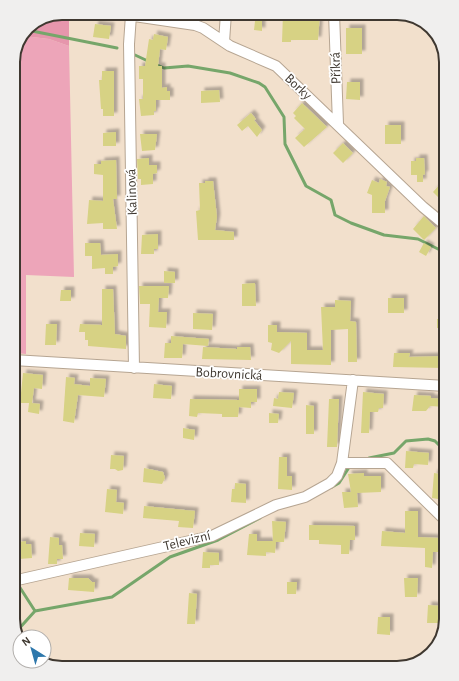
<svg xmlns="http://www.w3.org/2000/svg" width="459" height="681" font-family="'Alegreya Sans',sans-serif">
<defs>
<filter id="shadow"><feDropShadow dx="3.5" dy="-3.5" stdDeviation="1" flood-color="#0004"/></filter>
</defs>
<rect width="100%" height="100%" fill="#f2e0cc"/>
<!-- green -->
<path fill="#eda5b9" d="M24,36L49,39L69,46L74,277L26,275V354L16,353L13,261V58Z"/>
<!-- forest -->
<path fill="#e696ac" d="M62,13H69V46L49,39L24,36L29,25Z"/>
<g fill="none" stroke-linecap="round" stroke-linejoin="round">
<!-- stream -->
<path stroke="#76a66a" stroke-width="3" d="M27,30L117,48
M135,55L150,62
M155,64L164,68L188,66L230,73L259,83L265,87L284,117L285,144L306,186L331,200L335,215L351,223L384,235L418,239L446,253
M369,458L394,453L406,441L428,439L435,441L446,452
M332,487L339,483L348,469
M17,583L35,611L112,597L170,557L218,540L260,518
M16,632L35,611"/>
</g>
<!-- building -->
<path fill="#d7d284" filter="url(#shadow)" d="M232,13H262V31L254,30L255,21L232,20Z
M283,13H320L318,40H291V42H282Z
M95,24L111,26L109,39L93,37Z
M346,28H362V54H346Z
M154,34L168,37L166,50L160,49L158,66H162V88L167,87V91H170V100H156V111H154V115L141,116L139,99H143V79H139V66H145L149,39L153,40Z
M438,41H440L446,62V74H438Z
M102,71H114V116H103V109H101L99,80H102Z
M347,82H360V100L346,99Z
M219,90L220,102L201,103V91Z
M302,103L327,127L304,147L295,138L305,129L294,118L296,116L293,113Z
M251,113L256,119L254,120L262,130L257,137L248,126L242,131L237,125Z
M385,125H401V144H385Z
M116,132V146H103V133Z
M140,134H157L155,150L142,151Z
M343,143L353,153L343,163L333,153Z
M149,158V165H157V173L153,174V184L141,185V179H138L137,159Z
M416,158H424L425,174L423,175V182H417V175H411V161H416Z
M116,160L117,199H113L117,229H103V223L87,224L89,200L103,201V175L94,174V164H101V161Z
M380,179L387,182L386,186L390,187L385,201V213H372V195L367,193L372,180L379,183Z
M205,181H213L217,217L215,230L234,232V240H198L196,211L200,210L199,183H205Z
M442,182L446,186V205L433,192Z
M424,216L436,228L424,240L413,229Z
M158,234V249H154V254H141L142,235Z
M85,243H100L101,255L118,254V266L113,267V274H105V268L92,269V256H85Z
M424,243L431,247L426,256L419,252Z
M164,271L175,272V283H164Z
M255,283L256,306H242V284Z
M139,286H169L168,298H159L158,312H167L166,328L149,327L150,304H140Z
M102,289H113L115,334L126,336V349L88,346V340H85V332H79L80,324L102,325Z
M61,290H71V301H60Z
M388,298H404V313H388Z
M335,300L351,301L350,321L356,322L357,362H348V329L331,330V365L291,364V341L279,353L271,350L272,343L268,342V325H277V332L307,333V350H323L321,307H335Z
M193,313L213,314L212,330L193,329Z
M437,319H446V328H437Z
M46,324H57L56,345H45Z
M171,336L209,339L208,346L183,344L182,358H164L165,343H171Z
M203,347L237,349V347H250L251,360L202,359Z
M394,353H410L409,357L444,356V368L393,367Z
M23,373L43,375L42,389L34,388L32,403L40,404L39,414L28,412L29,403H20Z
M66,377L75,378L74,384L90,386V378L106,379L104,397L78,395L74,423L63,421Z
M154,384L172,386L171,399L153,398Z
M239,389H257V402H251V408L239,407L238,417H222V414L198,413L197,417L189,416L190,399L239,400Z
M279,392L294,393L292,408L273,406L274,398L278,399Z
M363,392L384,394L383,408H379L378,412H370L369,433H361Z
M414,395L431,396V398L446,399V407L430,406L426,411H412Z
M329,399H339L337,447H327Z
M306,405L314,406V434H306Z
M269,413L279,414L278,423H269Z
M183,428L195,430L194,440L183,438Z
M406,451L429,453L428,465L414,464L413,468H405Z
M111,455L124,456L123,470L118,471L115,469H110Z
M279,457H287V476H292V490L278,489Z
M144,468L163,472L165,478L162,484L143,482Z
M364,473V476H381V492L357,493L358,507L344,508L342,492H351L348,474Z
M434,473L446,475L444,500L432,498Z
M235,483L246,484V503L231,502L232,489H235Z
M107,489L117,490L116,502L124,503L123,514L105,512Z
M144,506L195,511L193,528L178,527L179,521L143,518Z
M405,511H418V537L439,538L438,552H433L432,568L425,567V548L381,546L382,531L405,533Z
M272,521L286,522L284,542H276L275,553L266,552V556L247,555L249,534H257V541H273Z
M309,525L355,526V540H350L349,554H341V545L319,544V540H309Z
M80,533L95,534L94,547L79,546Z
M50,537L59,538V545H62L63,559H57V564H48Z
M26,541V544H31L32,558L19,559L18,542Z
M203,552L219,553V565H210V568H202Z
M69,578H88L92,582H95L94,592L68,590Z
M404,578H418L417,597H405Z
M287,582H297L296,594H287Z
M189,593L197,594L195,624H187Z
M428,605L441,606V623H427Z
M378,617H390V635L377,634Z"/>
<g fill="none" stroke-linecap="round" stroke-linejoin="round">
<!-- street casing -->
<g stroke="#b6a592" stroke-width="12">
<path id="street" d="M114,13L195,25L203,28L230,46L276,66L423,207L446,226
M334,13L338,124
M131,15L129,44L134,368
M224,42L226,13
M13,360L446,386
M342,463H387L446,521
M13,581L212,536L276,505L305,497L330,483L337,476L342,463L353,380"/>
</g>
<!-- street -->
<use href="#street" stroke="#fff" stroke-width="10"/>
</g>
<g text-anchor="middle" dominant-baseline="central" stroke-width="3.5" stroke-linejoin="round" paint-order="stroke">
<!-- street labels -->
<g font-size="14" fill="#3f3830" stroke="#fff">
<text transform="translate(336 68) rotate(-92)">Příkrá</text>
<text transform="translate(298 87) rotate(43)">Borky</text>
<text transform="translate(132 192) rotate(-92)">Kalinová</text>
<text transform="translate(229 374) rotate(3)">Bobrovnická</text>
<text transform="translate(187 541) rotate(-14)">Televizní</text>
</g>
</g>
<!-- crop -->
<path d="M0 0H459V681H0ZM62 20H397A42 42 0 0 1 439 62V619A42 42 0 0 1 397 661H62A42 42 0 0 1 20 619V62A42 42 0 0 1 62 20Z" fill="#f0efee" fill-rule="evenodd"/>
<path fill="none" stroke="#3f3830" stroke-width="2" d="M62 20H397A42 42 0 0 1 439 62V619A42 42 0 0 1 397 661H62A42 42 0 0 1 20 619V62A42 42 0 0 1 62 20Z"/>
<!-- north arrow -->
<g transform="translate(32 649) rotate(323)"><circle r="19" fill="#ffffff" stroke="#b2afac"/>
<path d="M0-3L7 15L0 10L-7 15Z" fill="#2e78ac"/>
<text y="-6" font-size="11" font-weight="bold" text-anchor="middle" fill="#3f3830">N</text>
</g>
</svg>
